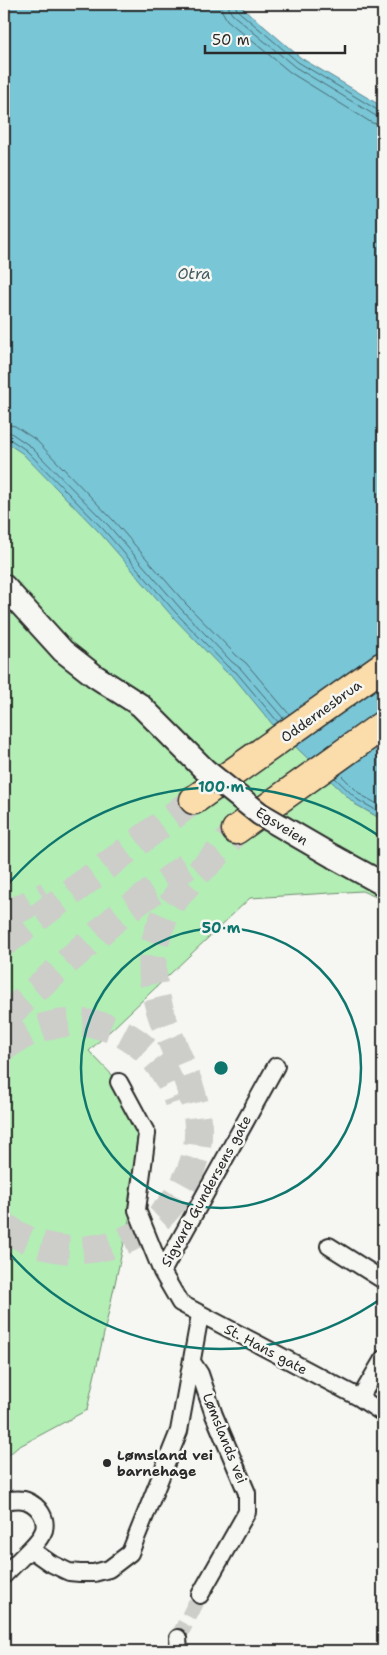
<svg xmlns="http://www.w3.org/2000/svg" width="387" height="1655" font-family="'Shantell Sans',sans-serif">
<rect width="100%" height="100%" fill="#f6f6f2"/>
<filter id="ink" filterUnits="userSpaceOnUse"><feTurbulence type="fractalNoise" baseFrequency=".02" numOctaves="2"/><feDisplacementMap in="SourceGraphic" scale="10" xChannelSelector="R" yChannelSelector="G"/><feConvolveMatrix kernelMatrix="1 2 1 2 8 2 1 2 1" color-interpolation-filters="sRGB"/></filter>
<g filter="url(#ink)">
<!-- green -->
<path fill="#b3eeb4" stroke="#6f8c70" d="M4,155L355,804L383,820V900L362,891L250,898L89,1051L116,1079L143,1119L131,1211L87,1410L18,1447L4,1459Z"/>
<!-- water -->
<path fill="#79c6d7" stroke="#5a8892" d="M4,4H238L301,58L383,107V820L355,804L273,725L232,675L226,672L172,616L100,533L22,453L4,441Z"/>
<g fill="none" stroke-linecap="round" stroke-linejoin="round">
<!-- shore -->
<path stroke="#4a6970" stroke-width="1" d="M221,4L222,11L227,20L291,73L372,123L383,125
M229,4V9L232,14L295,67L376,116L383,118
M235,4L237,10L298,62L379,111H383
M4,424L15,426L36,440L113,520L186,604L237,656L246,663L289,714
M4,431L11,433L30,446L108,525L181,609L232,662L240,668L283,718
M4,438H8L26,450L103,529L176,613L228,667L236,672L278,722
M340,774L361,795L383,807
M335,778L358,800L383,814"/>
<!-- street-tunnel -->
<path stroke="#cdcdca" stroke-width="16" stroke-dasharray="16 8" stroke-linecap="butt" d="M178,1638L200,1595"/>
<!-- highway-tunnel -->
<path stroke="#cdcdca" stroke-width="28" stroke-dasharray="28 14" stroke-linecap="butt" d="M4,914L15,911L47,895
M4,943L194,800
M4,1018L115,919L195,860
M4,1047C23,1034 44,1024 68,1023C120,1019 163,1053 178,1102
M4,1226C36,1250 77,1256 115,1244C140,1236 163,1218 177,1196C239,1103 144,1042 153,953C156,930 168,906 183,889C194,875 209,864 220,851C226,844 231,837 236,830"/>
<!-- street casing -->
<g stroke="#2b2b2b" stroke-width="20">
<path id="street" d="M119,1082L147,1134L137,1210L162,1272L180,1303L360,1398L383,1413
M329,1246L383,1280
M162,1272L276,1066
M192,1362L200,1374L214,1415L247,1493V1512L200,1595
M360,1398L383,1359
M4,1501C11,1500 20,1498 27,1501C39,1506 47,1518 44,1530C42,1536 35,1544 30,1549
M4,1575L30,1549L50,1563L69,1572L80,1573H94L109,1569L130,1553L179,1431L200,1315
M178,1638L179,1651"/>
</g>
<!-- secondary casing -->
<g stroke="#2b2b2b" stroke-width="26">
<path id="secondary" d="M4,586L63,651L95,676L140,705L173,738
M334,857L383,884"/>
</g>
<!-- highway casing -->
<g stroke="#2b2b2b" stroke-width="31">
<path id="highway" d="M194,800L383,666
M236,830L383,725"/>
</g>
<!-- street -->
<use href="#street" stroke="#f6f6f2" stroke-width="16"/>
<!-- secondary -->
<use href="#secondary" stroke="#f6f6f2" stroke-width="22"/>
<!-- highway -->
<use href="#highway" stroke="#fbddab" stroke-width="28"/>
<!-- secondary-bridge casing -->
<g stroke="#2b2b2b" stroke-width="26" stroke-linecap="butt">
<path id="secondary-bridge" d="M173,738L205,770L260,814L334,857"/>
</g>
<!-- secondary-bridge -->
<use href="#secondary-bridge" stroke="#f6f6f2" stroke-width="22"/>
</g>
</g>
<!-- distance rings -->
<g fill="none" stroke="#0f766e" stroke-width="2.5">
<circle cx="221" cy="1068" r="140"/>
<path d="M382 1298A281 281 0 0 1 4 1247M4 889A281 281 0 0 1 382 838"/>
</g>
<!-- markers -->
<circle fill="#2b2b2b" stroke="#f6f6f2" stroke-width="2" cx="107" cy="1463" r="5"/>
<g text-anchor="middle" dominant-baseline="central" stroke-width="5" stroke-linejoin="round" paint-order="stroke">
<!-- street labels -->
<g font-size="14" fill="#2b2b2b" stroke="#f6f6f2">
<text transform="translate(321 711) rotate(-36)">Oddernesbrua</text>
<text transform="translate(282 826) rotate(32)">Egsveien</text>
<text transform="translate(206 1191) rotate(-61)">Sigvard Gundersens gate</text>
<text transform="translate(266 1349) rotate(28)">St. Hans gate</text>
<text transform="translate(225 1438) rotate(68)">Lømslands vei</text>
</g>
<!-- poi labels -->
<g font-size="14" font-weight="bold" fill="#2b2b2b" stroke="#f6f6f2" text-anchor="start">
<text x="117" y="1455">Lømsland vei<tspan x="117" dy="16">barnehage</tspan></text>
</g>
<!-- water labels -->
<g font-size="15" font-style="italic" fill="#425a5f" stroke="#f6f6f2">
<text x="194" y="274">Otra</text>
</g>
</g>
<circle cx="221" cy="1068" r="8" fill="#0f766e" stroke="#f6f6f2" stroke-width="2.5"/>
<g font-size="15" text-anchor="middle" font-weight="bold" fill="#0f766e" stroke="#f6f6f2" stroke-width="5" stroke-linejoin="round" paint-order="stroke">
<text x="221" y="792">100 m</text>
<text x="221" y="933">50 m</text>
</g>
<!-- margin -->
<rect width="387" height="1655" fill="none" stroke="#f6f6f2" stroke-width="20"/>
<rect x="10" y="10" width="367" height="1635" fill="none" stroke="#2b2b2b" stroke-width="2" filter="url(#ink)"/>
<!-- scale -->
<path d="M205 45v8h140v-8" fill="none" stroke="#2b2b2b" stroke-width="2.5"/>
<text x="212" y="45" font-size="15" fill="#2b2b2b" stroke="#f6f6f2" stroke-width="4" paint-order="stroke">50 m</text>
</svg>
